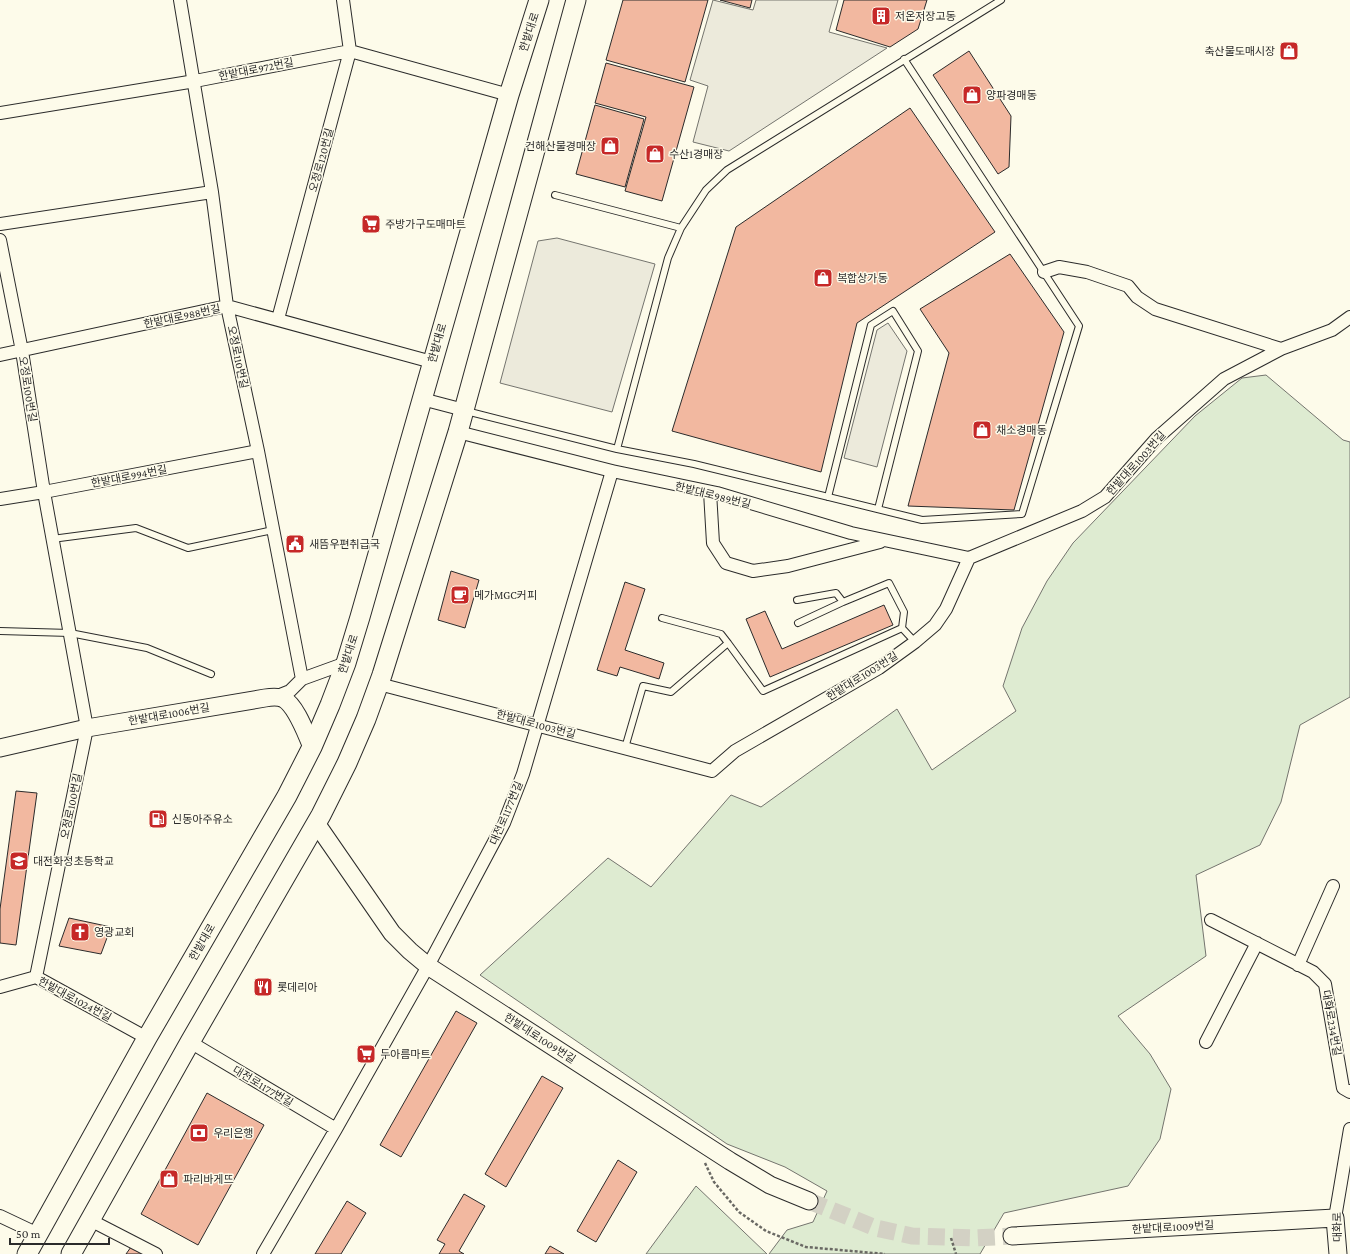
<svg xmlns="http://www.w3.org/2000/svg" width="1350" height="1254" font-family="'Crimson Pro','Noto Sans KR',serif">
<rect width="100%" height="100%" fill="#fdfbea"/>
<!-- green -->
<path fill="#deebd1" stroke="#74746e" d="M1266,375L1343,440L1350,442V697L1300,725L1281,802L1260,845L1196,875L1206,956L1118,1016L1150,1054L1171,1089L1160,1139L1128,1186L1004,1213L980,1254H769L787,1230L813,1222L827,1191L785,1167L727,1144L480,975L608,858L651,887L731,795L761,807L897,709L932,770L1016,711L1003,686L1022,628L1047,581L1073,543L1195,416L1242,378Z
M696,1186L767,1254H646Z"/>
<!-- parking -->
<path fill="#eceadb" stroke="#74746e" d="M713,0L753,10L756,0H838L829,32L887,48L729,151L693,142L708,86L690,80Z
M557,238L655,264L612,412L500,383L538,241Z
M888,323L907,351L877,467L844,458L877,330Z"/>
<!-- building -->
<path fill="#f2b8a0" stroke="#2b2b2b" d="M623,0H708L685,82L606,60Z
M720,0H752L750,8Z
M844,0H927L918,29L890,47L836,30Z
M969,51L1011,116L1009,167L998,174L933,75Z
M606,63L694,87L662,201L625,191L646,117L595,103Z
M595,105L644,119L625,187L576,174Z
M910,108L995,232L857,323L821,472L672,431L736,227Z
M1010,254L1064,332L1014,510L908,506L949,353L920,309Z
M451,571L479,580L465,628L438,620Z
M625,582L645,589L625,650L664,663L659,679L620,667L617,676L597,670Z
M884,605L893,625L770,677L746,619L765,611L782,649Z
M16,791L37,793L16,945L0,943V909Z
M69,918L111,927L101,954L59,946Z
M456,1011L477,1023L401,1157L380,1145Z
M542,1076L563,1088L506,1187L485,1174Z
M207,1093L264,1125L198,1245L141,1214Z
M618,1160L637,1172L596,1242L577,1231Z
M464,1194L485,1206L459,1251L464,1254H439L445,1244L437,1240Z
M347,1201L366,1213L341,1254H315Z
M550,1246L564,1254H545Z
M131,1247L143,1254H126Z"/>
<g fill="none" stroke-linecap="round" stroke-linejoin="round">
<!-- secondary-tunnel -->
<path stroke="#d3d1c4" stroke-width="17" stroke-dasharray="17 8" stroke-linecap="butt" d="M809,1201L876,1228L912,1236L975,1238L1012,1236"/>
<!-- lane casing -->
<g stroke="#2b2b2b" stroke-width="8">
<path id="lane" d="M555,195L681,228
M466,411L617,449L668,258L681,228L706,190L727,170L1001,0
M617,449L694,464L922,520L1022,514L1079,326L904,59
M828,497L871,325L893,311L918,351L878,509
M52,539L136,528L188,548L273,530
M662,618L721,634L728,643
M798,623L843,602
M902,628L915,642
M0,631L70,633L147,648L211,674
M625,748L643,686L671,692L728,643L763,691L902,628L904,612L889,583L843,602L836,593L797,600"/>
</g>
<!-- street casing -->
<g stroke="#2b2b2b" stroke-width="14">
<path id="street" d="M180,0L212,192L227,306L258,451L302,679L290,691L275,697
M0,113L195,81L350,51L509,95
M0,224L212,192
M0,240L22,351L44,492L87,728L36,977
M1044,272L1059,267L1087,272L1128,286L1137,297L1155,309L1281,349
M278,319L350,51L343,0
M0,355L227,306L432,362
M422,399L464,410
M458,432L612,471L717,493L851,533L969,558
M710,492L713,543L726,563L753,571L788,566L880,542
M0,499L44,492L258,451
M302,679L346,663
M379,684L712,771L735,751L879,668L915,642L935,625L946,609L969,558L1082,511L1105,497L1157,438L1224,379L1281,349L1332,330L1350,317
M1211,920L1313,972L1325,984L1343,1088L1350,1092
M1298,965L1333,886
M0,987L36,977L147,1038
M190,1042L336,1129
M1206,1042L1257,943
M0,1216L38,1234
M1335,1218L1350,1129
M90,1220L156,1254
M263,1254L336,1129L428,966L504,823L523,774L612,471"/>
</g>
<!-- secondary casing -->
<g stroke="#2b2b2b" stroke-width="19">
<path id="secondary" d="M0,748L87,728L265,698C271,697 278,696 284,699C297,707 306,734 312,747
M316,823L392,933L410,951L428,966L730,1161L770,1185L809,1201
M1012,1236L1335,1218L1338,1254"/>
</g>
<!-- primary casing -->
<g stroke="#2b2b2b" stroke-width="21">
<path id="primary" d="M27,1254L147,1038L287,796L312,747L330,705L346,663L360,617L509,95L539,0
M71,1254L190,1042L321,815L347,763L366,719L382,675L458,432L576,0"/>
</g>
<!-- path -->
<path stroke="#6a6964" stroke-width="2.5" stroke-dasharray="3 2" stroke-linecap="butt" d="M705,1163L714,1182L739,1212L766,1231L806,1247L885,1254
M951,1238L956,1254"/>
<!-- lane -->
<use href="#lane" stroke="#fdfbea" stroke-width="6"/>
<!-- street -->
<use href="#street" stroke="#fdfbea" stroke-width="12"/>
<!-- secondary -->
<use href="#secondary" stroke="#fdfbea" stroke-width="17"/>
<!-- primary -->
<use href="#primary" stroke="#fdfbea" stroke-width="19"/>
</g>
<!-- icons -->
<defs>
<g id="building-square" transform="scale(1)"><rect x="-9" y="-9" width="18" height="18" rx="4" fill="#c62828" stroke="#fdfbea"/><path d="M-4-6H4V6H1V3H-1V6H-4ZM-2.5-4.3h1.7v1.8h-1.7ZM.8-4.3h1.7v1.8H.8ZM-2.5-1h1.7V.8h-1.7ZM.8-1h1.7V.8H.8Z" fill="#fff"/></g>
<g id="shop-square" transform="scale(1)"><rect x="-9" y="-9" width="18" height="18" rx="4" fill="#c62828" stroke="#fdfbea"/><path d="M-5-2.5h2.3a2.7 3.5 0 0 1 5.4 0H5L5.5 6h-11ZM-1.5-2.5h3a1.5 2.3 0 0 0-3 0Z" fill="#fff"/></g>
<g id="supermarket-square" transform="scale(1)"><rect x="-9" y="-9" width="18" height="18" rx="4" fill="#c62828" stroke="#fdfbea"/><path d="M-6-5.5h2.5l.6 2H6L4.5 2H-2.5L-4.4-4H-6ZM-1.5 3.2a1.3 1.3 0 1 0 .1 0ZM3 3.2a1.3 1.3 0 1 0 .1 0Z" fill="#fff"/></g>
<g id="civic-square" transform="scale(1)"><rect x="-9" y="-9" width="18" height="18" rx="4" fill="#c62828" stroke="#fdfbea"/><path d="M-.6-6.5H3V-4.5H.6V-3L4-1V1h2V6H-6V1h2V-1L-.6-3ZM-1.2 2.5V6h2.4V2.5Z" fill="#fff"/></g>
<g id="cafe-square" transform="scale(1)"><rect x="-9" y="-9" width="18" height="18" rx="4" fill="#c62828" stroke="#fdfbea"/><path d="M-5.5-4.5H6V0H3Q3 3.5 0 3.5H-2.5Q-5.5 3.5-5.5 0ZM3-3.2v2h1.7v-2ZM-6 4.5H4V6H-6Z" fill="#fff"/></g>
<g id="fuel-square" transform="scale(1)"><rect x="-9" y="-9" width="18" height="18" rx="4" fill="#c62828" stroke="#fdfbea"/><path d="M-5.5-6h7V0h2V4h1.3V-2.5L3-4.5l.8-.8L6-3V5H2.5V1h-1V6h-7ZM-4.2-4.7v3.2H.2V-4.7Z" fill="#fff"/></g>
<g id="school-square" transform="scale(1)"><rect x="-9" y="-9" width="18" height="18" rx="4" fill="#c62828" stroke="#fdfbea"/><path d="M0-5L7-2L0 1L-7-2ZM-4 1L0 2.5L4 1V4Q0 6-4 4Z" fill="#fff"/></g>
<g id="church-square" transform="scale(1)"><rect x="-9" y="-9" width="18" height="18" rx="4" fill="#c62828" stroke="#fdfbea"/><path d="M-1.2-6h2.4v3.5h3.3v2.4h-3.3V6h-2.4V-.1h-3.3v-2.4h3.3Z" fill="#fff"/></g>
<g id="restaurant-square" transform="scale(1)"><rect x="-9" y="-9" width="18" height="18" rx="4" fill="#c62828" stroke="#fdfbea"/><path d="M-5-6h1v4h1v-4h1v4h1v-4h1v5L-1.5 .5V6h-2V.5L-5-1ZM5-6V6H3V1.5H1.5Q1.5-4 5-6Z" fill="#fff"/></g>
<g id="bank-square" transform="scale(1)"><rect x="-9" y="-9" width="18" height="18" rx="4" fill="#c62828" stroke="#fdfbea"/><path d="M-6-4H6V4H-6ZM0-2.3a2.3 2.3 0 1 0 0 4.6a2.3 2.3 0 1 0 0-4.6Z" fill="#fff"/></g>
</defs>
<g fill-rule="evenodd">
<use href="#building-square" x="881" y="16"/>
<use href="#shop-square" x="1289" y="51"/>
<use href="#shop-square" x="972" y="95"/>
<use href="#shop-square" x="610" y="146"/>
<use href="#shop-square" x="655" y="154"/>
<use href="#supermarket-square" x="371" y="224"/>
<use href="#shop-square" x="823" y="278"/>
<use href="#shop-square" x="982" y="430"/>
<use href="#civic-square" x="295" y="544"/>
<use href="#cafe-square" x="460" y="595"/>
<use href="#fuel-square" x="158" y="819"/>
<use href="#school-square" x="19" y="861"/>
<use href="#church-square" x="80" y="932"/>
<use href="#restaurant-square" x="263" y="987"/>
<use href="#supermarket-square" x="366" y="1054"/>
<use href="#bank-square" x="199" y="1133"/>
<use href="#shop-square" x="169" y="1179"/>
</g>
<g text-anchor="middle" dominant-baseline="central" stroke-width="3" stroke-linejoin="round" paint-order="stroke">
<!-- poi labels -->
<g font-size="11" fill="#2b2b2b" stroke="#fdfbea" text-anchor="start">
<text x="895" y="16">저온저장고동</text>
<text x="1275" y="51" text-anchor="end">축산물도매시장</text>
<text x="986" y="95">양파경매동</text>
<text x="596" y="146" text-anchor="end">건해산물경매장</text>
<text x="669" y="154">수산1경매장</text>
<text x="385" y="224">주방가구도매마트</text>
<text x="837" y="278">복합상가동</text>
<text x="996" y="430">채소경매동</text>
<text x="309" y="544">새뜸우편취급국</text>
<text x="474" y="595">메가MGC커피</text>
<text x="172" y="819">신동아주유소</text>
<text x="33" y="861">대전화정초등학교</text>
<text x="94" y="932">영광교회</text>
<text x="277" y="987">롯데리아</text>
<text x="380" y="1054">두아름마트</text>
<text x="213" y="1133">우리은행</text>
<text x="183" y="1179">파리바게뜨</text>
</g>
<!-- street labels -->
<g font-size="11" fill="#2b2b2b" stroke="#fdfbea">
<text transform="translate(529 32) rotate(-72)">한밭대로</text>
<text transform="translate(256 69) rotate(-11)">한밭대로972번길</text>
<text transform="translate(321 160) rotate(-75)">오정로120번길</text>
<text transform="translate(182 316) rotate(-12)">한밭대로988번길</text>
<text transform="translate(437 343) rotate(-74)">한밭대로</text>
<text transform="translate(238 357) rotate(78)">오정로110번길</text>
<text transform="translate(28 389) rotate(81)">오정로100번길</text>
<text transform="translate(1136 463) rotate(-48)">한밭대로1003번길</text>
<text transform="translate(129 476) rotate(-11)">한밭대로994번길</text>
<text transform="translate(713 495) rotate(14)">한밭대로989번길</text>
<text transform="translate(348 654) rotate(-72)">한밭대로</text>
<text transform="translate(862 676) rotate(-32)">한밭대로1003번길</text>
<text transform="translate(169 714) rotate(-10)">한밭대로1006번길</text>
<text transform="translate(536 724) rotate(15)">한밭대로1003번길</text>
<text transform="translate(71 806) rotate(-78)">오정로100번길</text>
<text transform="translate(506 813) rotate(-67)">대전로1177번길</text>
<text transform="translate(202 942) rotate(-60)">한밭대로</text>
<text transform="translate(75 999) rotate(28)">한밭대로1024번길</text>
<text transform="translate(1332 1023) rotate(80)">대화로234번길</text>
<text transform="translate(540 1038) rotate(33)">한밭대로1009번길</text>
<text transform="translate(263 1086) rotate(31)">대전로1177번길</text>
<text transform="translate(1173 1227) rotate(-3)">한밭대로1009번길</text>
<text transform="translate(1337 1227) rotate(-91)">대화로</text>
</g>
</g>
<!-- scale -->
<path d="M10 1238v6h99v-6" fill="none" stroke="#2b2b2b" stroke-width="2"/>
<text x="16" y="1238" font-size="12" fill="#2b2b2b" stroke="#fdfbea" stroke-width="3" paint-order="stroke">50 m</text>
</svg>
